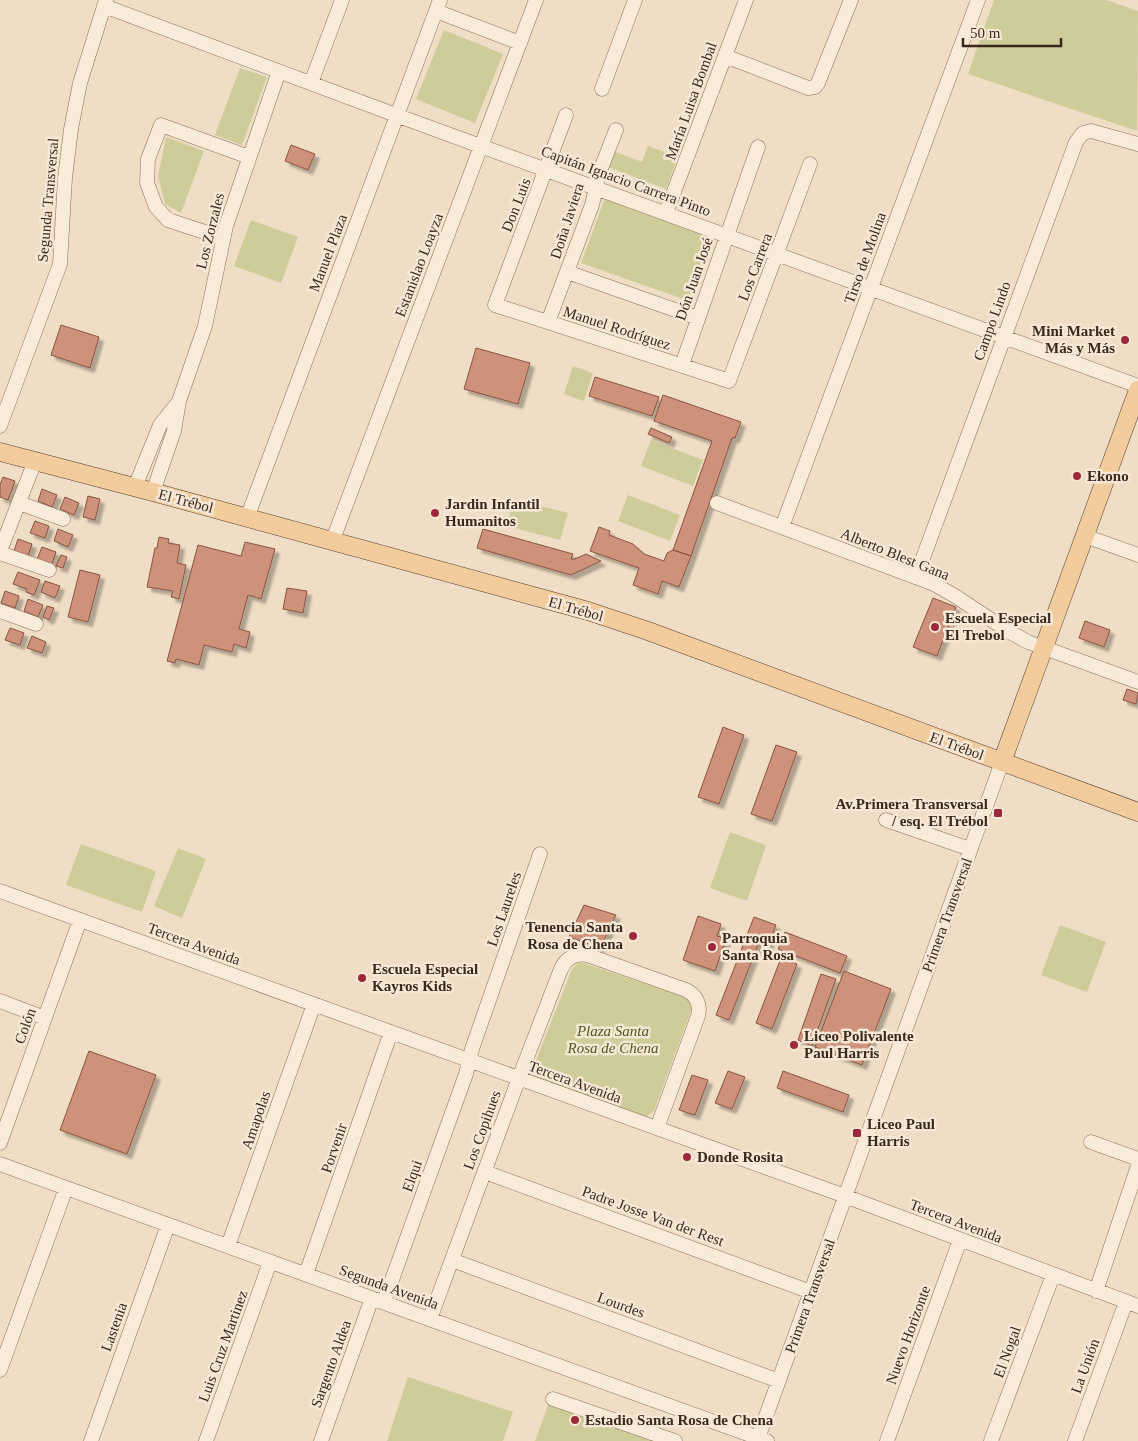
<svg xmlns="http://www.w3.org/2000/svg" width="1138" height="1441" font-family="'Times New Roman',serif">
<defs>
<filter id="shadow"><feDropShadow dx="4.5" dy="4.5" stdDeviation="1" flood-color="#0004"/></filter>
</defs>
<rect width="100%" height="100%" fill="#efddc5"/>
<!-- green -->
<path fill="#cecc99" d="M994,0H1106L1138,11L1137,131L968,74Z
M444,30L503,54L475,123L416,99Z
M240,68L267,77L242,145L215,135Z
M166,137L204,151L181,213L165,204L158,176Z
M648,146L678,157L666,189L608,167L613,151L642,162Z
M605,198L716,237L692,302L581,263Z
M251,220L298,237L281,283L234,266Z
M573,366L593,373L584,401L564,394Z
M651,440L703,460L693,486L641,466Z
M628,495L680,515L670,541L618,521Z
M514,499L568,513L560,540L507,526Z
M730,832L766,845L747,901L710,888Z
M81,844L156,871L142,912L66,885Z
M178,848L206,859L182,918L154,906Z
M1060,925L1106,942L1087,992L1041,975Z
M578,963H583L685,997L691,1002L692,1008L654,1111L647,1116L642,1117L539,1079L534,1073L533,1068L572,969Z
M408,1377L513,1412L503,1441H387Z
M550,1400L663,1441H535Z"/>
<!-- building -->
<path fill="#ce917a" stroke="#8a5340" filter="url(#shadow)" d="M291,145L315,154L308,170L285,161Z
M61,325L99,337L90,368L51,355Z
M476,348L530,363L518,404L464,389Z
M595,377L659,397L652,416L589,396Z
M663,395L741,422L735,438H732L691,556L673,550L712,441L654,421Z
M651,428L672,437L669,443L648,434Z
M3,477L15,481L8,500L0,497V485Z
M42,489L57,495L52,507L38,501Z
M88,496L100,499L95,520L83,517Z
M65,497L79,503L74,515L60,509Z
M35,521L49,526L45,538L30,533Z
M599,527L610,531L609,535L633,544L644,554L664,561L667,553L673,550L691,556L679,587L662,581L658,594L633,585L639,568L590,551Z
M58,529L73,535L68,547L54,541Z
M483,529L573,554L571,559H575L586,554L601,561L571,575L477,548Z
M159,537L169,539L168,543L180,545L177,563L186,565L179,599L171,597L173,591L147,587L155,548H157Z
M18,539L32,544L28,556L14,551Z
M245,542L275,549L261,599L248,595L239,629L250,632L246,648L234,644L232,652L204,645L199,665L176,659L175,663L167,661L198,545L241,556Z
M42,547L56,552L52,564L37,559Z
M61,555L67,557L63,568L56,566Z
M80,570L100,575L88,622L68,617Z
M18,572L40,580L34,595L26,592L27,589L13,584Z
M45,581L60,586L55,598L41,592Z
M287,588L307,591L303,613L283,609Z
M5,591L19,596L15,608L1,603Z
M933,598L956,607L937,656L913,647Z
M28,599L43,605L38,617L24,611Z
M47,606L54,608L49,620L43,617Z
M1085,621L1110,630L1104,647L1079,638Z
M10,628L24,633L20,645L5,640Z
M32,636L46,642L42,653L27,648Z
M1127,689L1138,693L1136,704L1123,700Z
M723,727L744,735L719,804L698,797Z
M776,745L797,752L772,821L751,814Z
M584,905L616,915L600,948L569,937Z
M698,916L721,924L717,936L726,939L715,971L683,960Z
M754,917L776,925L768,945L759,942L729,1020L716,1015Z
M785,932L847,956L840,973L778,949Z
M781,958L797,964L772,1029L756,1023Z
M844,971L891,989L862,1065L815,1047Z
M821,974L836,979L812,1046L798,1040Z
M89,1051L156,1075L127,1154L60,1130Z
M728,1071L745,1077L732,1109L715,1103Z
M783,1071L849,1095L843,1112L777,1088Z
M692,1075L708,1080L695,1115L679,1110Z"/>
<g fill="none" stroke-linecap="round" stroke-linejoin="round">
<!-- minor casing -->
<g stroke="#8b6d5b" stroke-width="15">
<path id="minor" d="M104,6L412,121L1138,386
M436,11L520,43
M725,56L808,88L815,87L818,83L851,0
M311,83L342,0
M602,89L635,0
M566,115L495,305L729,381L810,164
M666,213L746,0
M223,238L168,220L156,207L147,183L148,159L161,125L249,157
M567,272L698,318
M548,322L592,205L600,171L616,130
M682,365L758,147
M0,426L60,264L65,178L71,129L80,83L106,0
M135,487L160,425L177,404
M153,492L174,431L179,401L205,326L226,226L279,71
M19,503L63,519
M717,503L934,584L955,596L1008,631L1028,642L1138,682
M247,518L440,0
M782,527L978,0
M1085,536L1138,555
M332,542L536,0
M0,551L35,461
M0,553L49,570
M916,577L1076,142L1083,133L1091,131L1138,144
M0,611L36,624
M886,820L970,849
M0,891L834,1192L1138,1306
M0,1001L45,1018
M1091,1142L1138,1159
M0,1143L80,920
M0,1164L767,1441
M485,1172L811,1292
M228,1246L314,1004
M452,1260L779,1381
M306,1274L391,1032
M1096,1291L1138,1166
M384,1302L466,1074L472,1049L540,854
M430,1319L519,1078L561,969C566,958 575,953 587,955L686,990C696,995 701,1004 698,1016L657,1128
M0,1370L66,1188
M553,1399L675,1441
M91,1441L168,1225
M206,1441L270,1262
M321,1441L372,1298
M757,1441L1002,762
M887,1441L960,1240
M991,1441L1053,1275
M1075,1441L1126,1302"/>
</g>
<!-- major casing -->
<g stroke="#583c2f" stroke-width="19">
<path id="major" d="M0,452L153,492L588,611L648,631L1138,812
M1002,762L1138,390"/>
</g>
<!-- minor -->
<use href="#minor" stroke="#f9ebd9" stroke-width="14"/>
<!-- major -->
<use href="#major" stroke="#f2cc9d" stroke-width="18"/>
</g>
<!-- markers -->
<g fill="#9b293a" stroke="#f6e8d5" stroke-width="2">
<circle cx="1125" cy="340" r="5"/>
<circle cx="1077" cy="476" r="5"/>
<circle cx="435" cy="513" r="5"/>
<circle cx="935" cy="627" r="5"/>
<rect x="993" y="808" width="10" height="10" rx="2.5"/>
<circle cx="633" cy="936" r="5"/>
<circle cx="712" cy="947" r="5"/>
<circle cx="362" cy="978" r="5"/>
<circle cx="794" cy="1045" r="5"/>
<rect x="852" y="1128" width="10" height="10" rx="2.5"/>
<circle cx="687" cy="1157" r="5"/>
<circle cx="575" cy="1420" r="5"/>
</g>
<g text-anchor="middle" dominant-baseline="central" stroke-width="5" stroke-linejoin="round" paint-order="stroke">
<!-- street labels -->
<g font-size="15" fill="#3b281f" stroke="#f6e8d5">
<text transform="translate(691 101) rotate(-70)">María Luisa Bombal</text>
<text transform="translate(626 181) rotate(20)">Capitán Ignacio Carrera Pinto</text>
<text transform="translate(48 200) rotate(-85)">Segunda Transversal</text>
<text transform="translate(516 205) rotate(-69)">Don Luis</text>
<text transform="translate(567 221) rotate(-72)">Doña Javiera</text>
<text transform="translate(210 231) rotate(-76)">Los Zorzales</text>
<text transform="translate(328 253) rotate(-69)">Manuel Plaza</text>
<text transform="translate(865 258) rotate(-70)">Tirso de Molina</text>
<text transform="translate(419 265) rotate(-69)">Estanislao Loayza</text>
<text transform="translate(755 267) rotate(-69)">Los Carrera</text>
<text transform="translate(694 279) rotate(-71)">Dón Juan José</text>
<text transform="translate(992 321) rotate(-70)">Campo Lindo</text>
<text transform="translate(617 328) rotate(18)">Manuel Rodríguez</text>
<text transform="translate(186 501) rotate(15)">El Trébol</text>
<text transform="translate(895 554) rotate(22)">Alberto Blest Gana</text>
<text transform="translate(576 609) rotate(16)">El Trébol</text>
<text transform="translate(957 746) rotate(20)">El Trébol</text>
<text transform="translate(504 909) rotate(-71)">Los Laureles</text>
<text transform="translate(947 915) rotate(-70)">Primera Transversal</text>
<text transform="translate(194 944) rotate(20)">Tercera Avenida</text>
<text transform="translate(25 1026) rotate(-70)">Colón</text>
<text transform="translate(575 1082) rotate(20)">Tercera Avenida</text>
<text transform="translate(256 1120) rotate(-71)">Amapolas</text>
<text transform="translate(482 1130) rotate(-70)">Los Copihues</text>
<text transform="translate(334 1148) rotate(-71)">Porvenir</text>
<text transform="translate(412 1176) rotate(-70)">Elqui</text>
<text transform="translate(653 1216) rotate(20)">Padre Josse Van der Rest</text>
<text transform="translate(956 1221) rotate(21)">Tercera Avenida</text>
<text transform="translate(389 1287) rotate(20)">Segunda Avenida</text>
<text transform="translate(810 1296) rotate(-70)">Primera Transversal</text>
<text transform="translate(621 1305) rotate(20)">Lourdes</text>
<text transform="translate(114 1327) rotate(-70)">Lastenia</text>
<text transform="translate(908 1335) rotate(-70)">Nuevo Horizonte</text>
<text transform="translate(223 1346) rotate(-70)">Luis Cruz Martinez</text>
<text transform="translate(1007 1352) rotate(-70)">El Nogal</text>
<text transform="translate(331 1364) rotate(-70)">Sargento Aldea</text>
<text transform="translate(1085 1366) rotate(-70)">La Unión</text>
</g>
<!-- poi labels -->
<g font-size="15" font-weight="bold" fill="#3b281f" stroke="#f6e8d5" text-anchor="start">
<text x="1115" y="331" text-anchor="end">Mini Market<tspan x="1115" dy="17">Más y Más</tspan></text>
<text x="1087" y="476">Ekono</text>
<text x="445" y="504">Jardin Infantil<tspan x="445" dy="17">Humanitos</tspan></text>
<text x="945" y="618">Escuela Especial<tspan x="945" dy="17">El Trebol</tspan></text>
<text x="988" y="804" text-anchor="end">Av.Primera Transversal<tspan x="988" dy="17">/ esq. El Trébol</tspan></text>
<text x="623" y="927" text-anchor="end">Tenencia Santa<tspan x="623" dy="17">Rosa de Chena</tspan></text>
<text x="722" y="938">Parroquia<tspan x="722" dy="17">Santa Rosa</tspan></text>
<text x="372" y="969">Escuela Especial<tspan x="372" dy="17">Kayros Kids</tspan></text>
<text x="804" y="1036">Liceo Polivalente<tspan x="804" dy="17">Paul Harris</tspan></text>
<text x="867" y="1124">Liceo Paul<tspan x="867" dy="17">Harris</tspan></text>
<text x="697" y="1157">Donde Rosita</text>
<text x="585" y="1420">Estadio Santa Rosa de Chena</text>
</g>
<!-- park labels -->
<g font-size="15" font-style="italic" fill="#525725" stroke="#f6e8d5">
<text x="613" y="1031">Plaza Santa<tspan x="613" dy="17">Rosa de Chena</tspan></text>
</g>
</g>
<!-- scale -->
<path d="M963 38v8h98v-8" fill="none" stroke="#3b281f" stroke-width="2.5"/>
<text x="970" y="38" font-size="15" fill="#3b281f" stroke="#f6e8d5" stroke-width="4" paint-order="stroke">50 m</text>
</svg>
